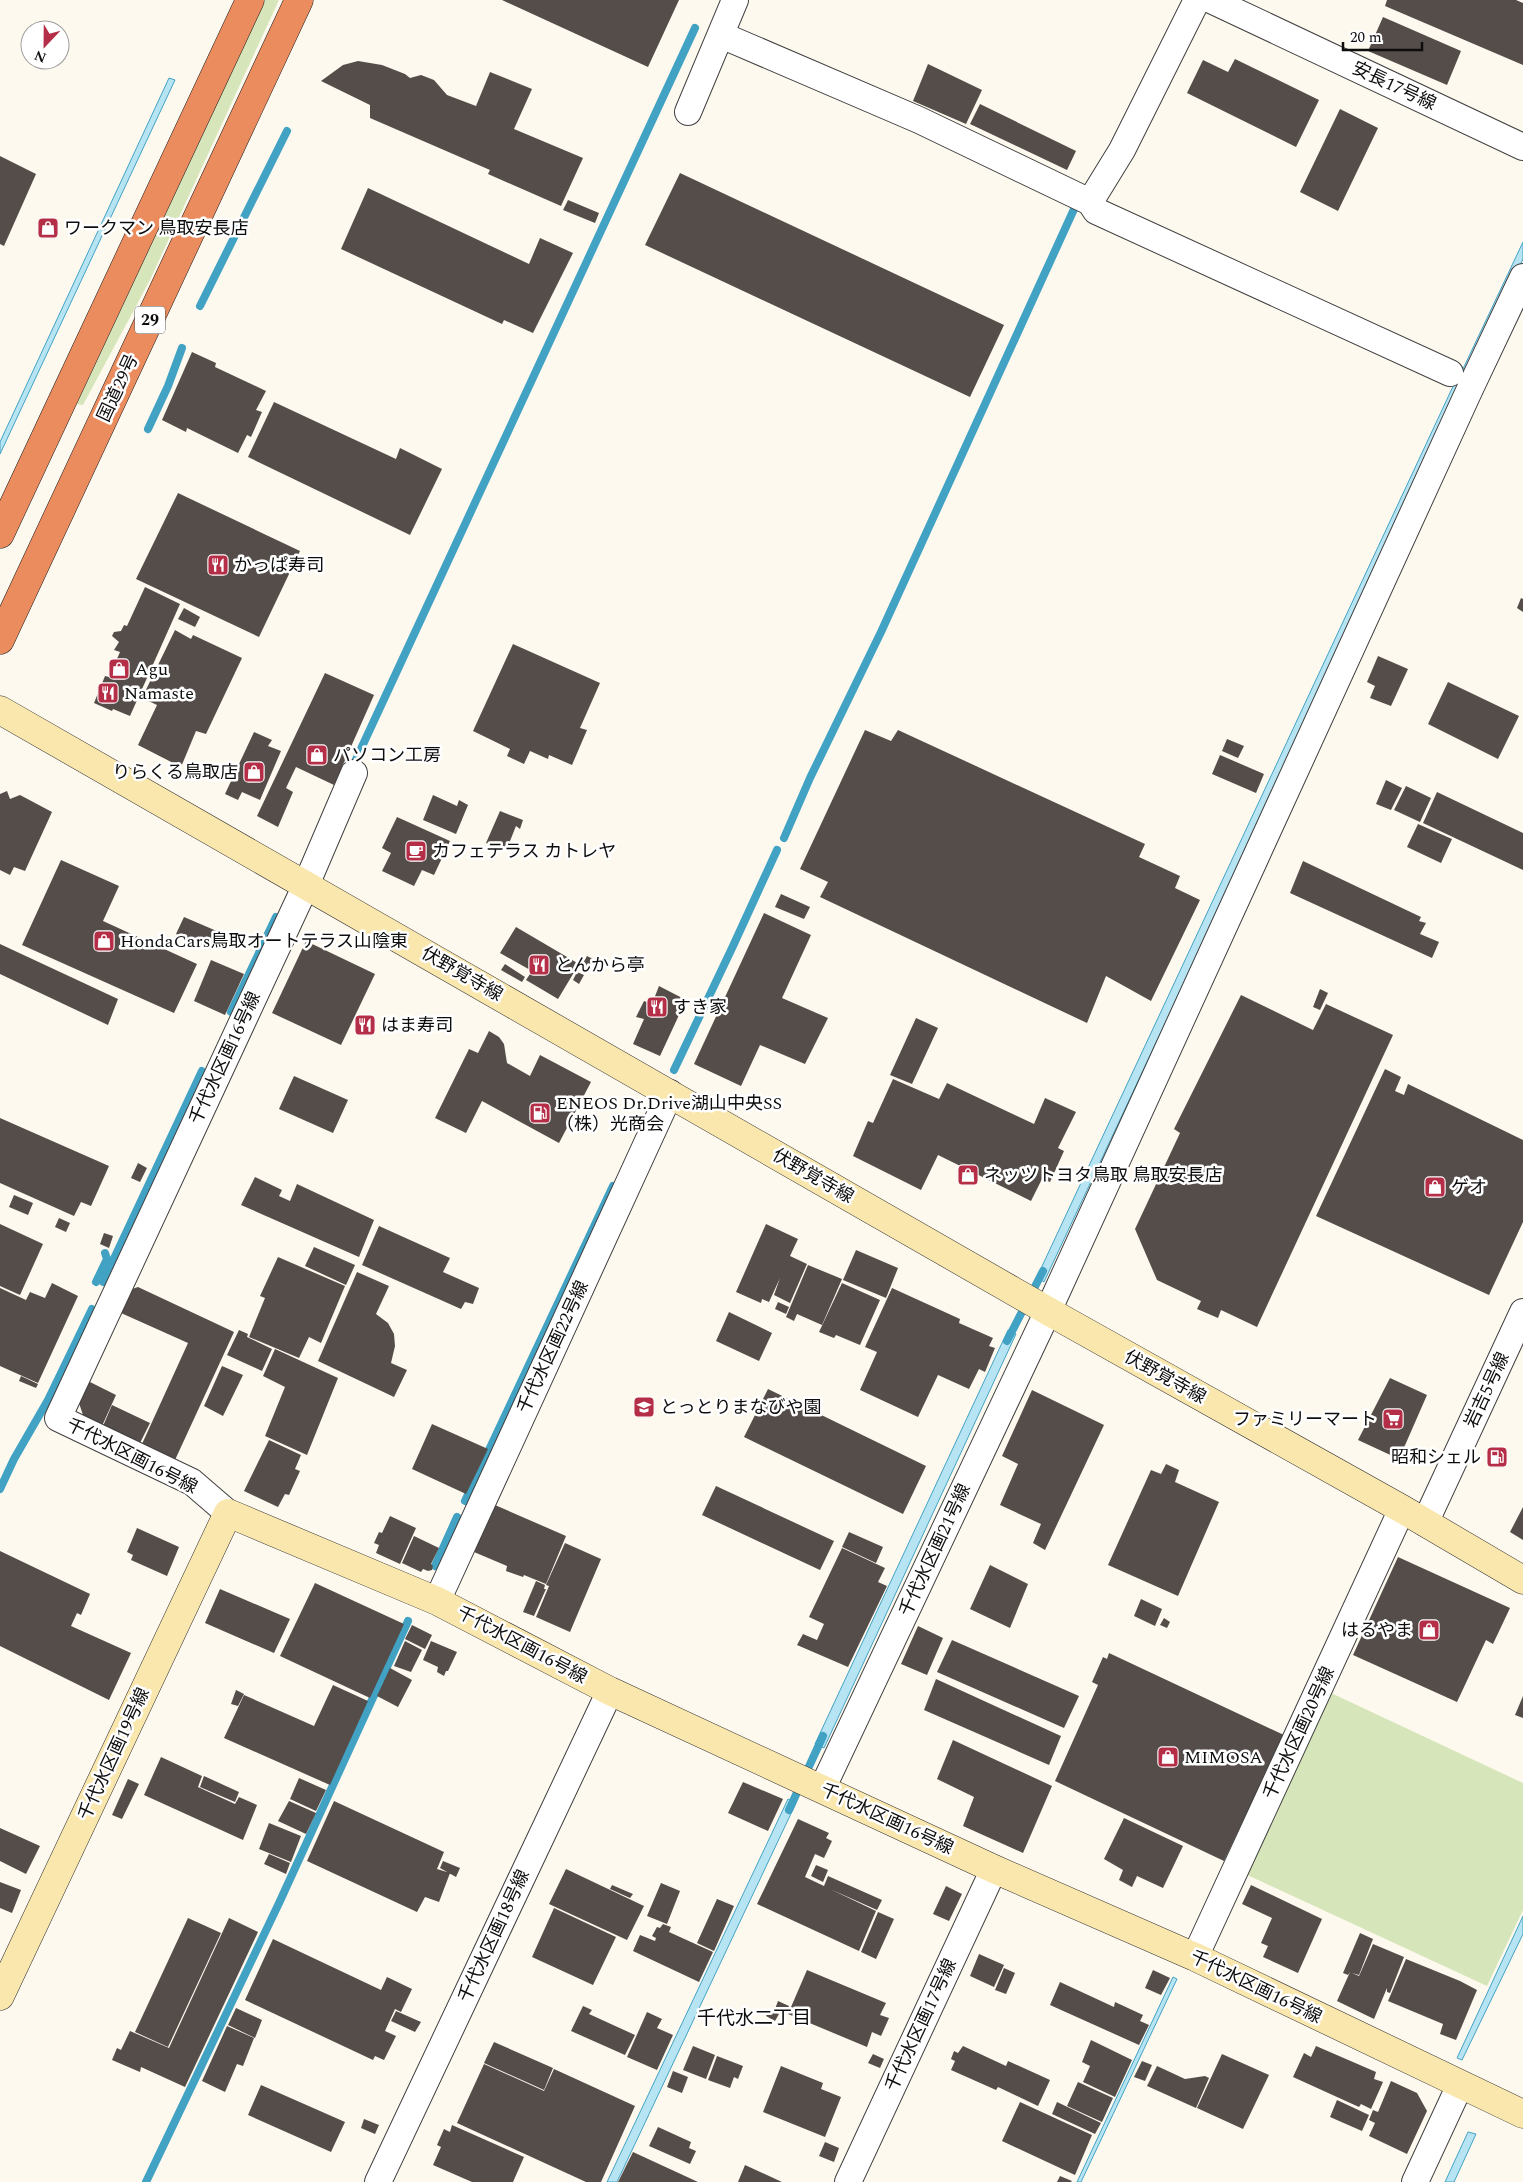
<svg xmlns="http://www.w3.org/2000/svg" width="1523" height="2182" font-family="Spectral,'Noto Sans JP',serif">
<rect width="100%" height="100%" fill="#fef9ee"/>
<!-- green -->
<path fill="#d7e6ba" d="M265,0H279L150,280L83,405L77,404Z
M1329,1692L1523,1783V1910L1487,1986L1243,1873Z"/>
<!-- water -->
<path fill="#b6e4f2" stroke="#42a2c4" d="M169,78L175,80L0,454V442Z
M1523,242V259L1044,1282L1037,1277L1456,380L1462,371Z
M1008,1330L1016,1334L824,1748L815,1744Z
M788,1799L796,1803L617,2182H607Z
M1523,1916V1934L1462,2060L1457,2058Z
M1173,1977L1177,1979L1081,2182H1077Z
M1468,2132L1476,2134L1454,2182H1445Z"/>
<g fill="none" stroke-linecap="round" stroke-linejoin="round">
<!-- stream -->
<path stroke="#42a2c4" stroke-width="8" d="M200,306L287,131
M148,429L168,386L182,348
M351,767L353,766L695,28
M784,838L810,778L881,632L1075,207
M231,1012L276,917
M674,1070L733,946L777,850
M96,1282L107,1259L105,1253
M103,1282L202,1071
M1007,1341L1043,1271
M0,1489L14,1459L48,1400L92,1309
M465,1501L613,1186
M435,1566L457,1517
M789,1810L823,1736
M146,2182L280,1901L408,1621"/>
</g>
<!-- building -->
<path fill="#554d4a" d="M502,0H679L648,67Z
M1387,0H1516L1523,3V65L1385,6Z
M1383,17L1461,51L1447,85L1368,51Z
M1235,59L1319,100L1296,147L1187,93L1203,60L1228,72Z
M358,61L382,65L405,74L410,78L421,75L434,80L447,95L476,106L490,72L532,89L514,129L583,158L561,206L488,174L490,170L370,118V105L321,81L343,65Z
M928,64L982,90L966,124L913,101Z
M980,104L1076,151L1067,170L970,124Z
M1340,109L1378,128L1338,211L1300,192Z
M0,156L36,174L4,246L0,244Z
M680,173L1004,325L970,397L645,245Z
M368,188L529,264L540,238L573,253L533,333L504,320L502,324L341,249Z
M568,200L599,213L595,223L563,210Z
M192,352L216,363L215,367L266,391L256,410L262,412L251,437L247,435L238,453L187,428L186,432L162,420Z
M274,402L396,459L400,448L442,469L410,535L248,457Z
M178,493L300,551L259,637L136,579Z
M145,587L180,604L130,716L113,709L112,711L94,703L105,676L109,677L120,652L114,650L119,642L112,636L114,632L121,631L124,625L127,626Z
M1521,598L1523,599V612L1517,608Z
M184,608L200,617L195,627L178,619Z
M175,630L191,639L193,635L242,658L206,734L196,731L181,767L138,745L157,705L142,698Z
M513,644L600,683L580,728L587,730L572,765L549,755L548,759L530,751L524,764L507,756L510,749L473,731Z
M1378,656L1408,669L1391,706L1370,698L1375,686L1367,682Z
M325,673L374,695L334,785L296,767L286,788L293,792L278,827L257,816Z
M1448,682L1519,716L1498,759L1428,724Z
M865,730L891,741L898,730L1145,844L1139,857L1180,876L1175,888L1200,900L1151,1001L1106,976L1087,1023L820,897L828,882L800,869Z
M254,732L272,740L268,746L281,751L260,800L242,792L238,800L225,794Z
M1227,739L1244,746L1238,758L1222,751Z
M1220,755L1264,774L1256,793L1212,774Z
M1386,780L1402,788L1391,810L1376,804Z
M1406,786L1431,798L1420,822L1394,810Z
M7,791L10,799L20,795L52,812L25,871L14,867L10,875L0,870V794Z
M1437,792L1523,833V870L1423,823Z
M433,795L457,806L459,800L468,805L456,834L423,820Z
M500,811L523,820L520,829L516,826L506,851L486,843Z
M397,817L450,841L434,875L422,870L414,886L382,871L391,853L382,848Z
M1418,824L1452,839L1441,863L1407,847Z
M61,860L119,886L103,921L197,964L174,1013L22,945Z
M1303,861L1421,917L1419,921L1426,923L1420,934L1439,942L1432,958L1290,893Z
M781,894L810,907L804,919L775,907Z
M764,913L811,935L782,998L828,1018L805,1064L760,1045L741,1086L694,1064Z
M184,917L219,932L212,950L176,934Z
M516,927L579,964L558,999L526,980L532,971L500,953Z
M306,941L375,974L341,1045L272,1013Z
M0,944L118,999L108,1025L0,974Z
M587,956L593,959L586,972L580,968Z
M211,960L244,974L225,1015L194,1001Z
M505,964L525,977L522,982L501,970Z
M577,972L584,975L579,984L573,980Z
M659,986L686,1000L660,1056L633,1044L644,1019L636,1017L644,1001L652,1004Z
M1320,989L1328,993L1320,1010L1313,1007Z
M1241,995L1313,1030L1326,1004L1393,1035L1257,1327L1221,1310L1218,1318L1197,1309L1201,1301L1157,1280L1135,1229L1180,1133L1174,1129Z
M916,1018L938,1028L912,1084L890,1075Z
M489,1031L499,1037L504,1044L507,1063L530,1076L540,1055L591,1082L559,1143L482,1101L466,1133L435,1118L469,1049L478,1053Z
M1385,1069L1401,1077L1395,1091L1404,1095L1408,1084L1523,1140V1222L1489,1295L1316,1216Z
M294,1076L348,1100L333,1133L279,1109Z
M893,1079L939,1099L947,1083L1034,1124L1045,1098L1076,1112L1058,1148L1064,1151L1050,1182L1042,1179L1031,1201L938,1155L921,1190L853,1156L868,1121L873,1123Z
M0,1118L109,1166L91,1206L81,1202L74,1216L0,1183Z
M138,1163L147,1168L140,1182L131,1178Z
M255,1177L282,1190L279,1196L290,1201L297,1184L374,1220L359,1257L241,1205Z
M14,1195L33,1203L28,1215L9,1207Z
M59,1218L70,1223L66,1232L55,1227Z
M0,1224L43,1244L20,1295L0,1286Z
M766,1224L798,1239L790,1256L807,1264L790,1303L774,1295L780,1278L769,1302L762,1299L761,1303L736,1292Z
M379,1226L450,1258L443,1272L479,1288L473,1304L465,1302L461,1309L362,1265Z
M104,1233L113,1236L109,1248L100,1244Z
M314,1247L355,1265L346,1285L305,1266Z
M856,1250L898,1268L886,1298L843,1280Z
M278,1257L345,1286L321,1343L309,1337L299,1358L249,1337L265,1298L260,1296Z
M808,1265L842,1279L822,1325L797,1314L794,1321L786,1317Z
M357,1272L389,1286L376,1314L388,1323L394,1334L395,1346L391,1363L407,1370L394,1397L318,1361Z
M52,1283L78,1296L38,1383L0,1366V1288L26,1300L30,1292L45,1298Z
M842,1283L880,1300L860,1345L836,1335L834,1338L819,1332Z
M138,1287L234,1332L175,1460L142,1444L188,1343L121,1313L132,1289Z
M892,1288L960,1319L959,1323L993,1338L989,1346L995,1348L985,1372L979,1369L969,1389L938,1375L918,1417L860,1390L877,1352L865,1347Z
M778,1302L789,1307L786,1314L775,1309Z
M729,1312L772,1333L759,1361L716,1341Z
M239,1330L248,1334L247,1337L272,1349L262,1371L227,1355Z
M275,1349L338,1378L307,1455L265,1436L285,1387L263,1376Z
M222,1366L243,1375L223,1416L204,1406Z
M21,1376L38,1384L36,1388L19,1381Z
M1390,1378L1427,1395L1399,1459L1358,1440Z
M88,1381L116,1395L102,1426L84,1418L79,1403Z
M768,1389L926,1466L903,1514L744,1437Z
M1032,1390L1104,1425L1045,1550L1033,1543L1041,1524L1000,1505L1018,1464L1002,1456Z
M112,1405L150,1423L140,1443L103,1426Z
M432,1424L488,1449L466,1494L412,1469Z
M269,1440L301,1455L295,1469L300,1471L289,1495L285,1494L278,1507L244,1491Z
M1166,1464L1179,1470L1175,1482L1219,1502L1178,1596L1108,1565L1151,1470L1161,1474Z
M716,1486L834,1541L820,1570L702,1515Z
M495,1505L566,1536L546,1584L524,1575L523,1577L506,1571L507,1566L474,1552L478,1543L475,1542Z
M1523,1507V1540L1510,1532Z
M390,1516L416,1528L400,1564L376,1553L379,1545L374,1543L379,1532L382,1533Z
M137,1528L179,1547L167,1576L131,1560L133,1555L127,1552Z
M849,1532L883,1547L876,1563L842,1547Z
M414,1536L439,1548L431,1564L433,1566L432,1570L428,1571L423,1569L421,1572L402,1563Z
M565,1543L601,1559L570,1632L536,1617L549,1586L546,1585Z
M842,1548L885,1568L878,1582L887,1586L848,1667L797,1645L803,1634L817,1640L824,1624L809,1617Z
M0,1551L90,1594L81,1615L77,1613L71,1626L131,1653L109,1700L0,1646Z
M1398,1557L1510,1608L1493,1644L1486,1640L1457,1702L1353,1655Z
M990,1565L1028,1584L1010,1628L970,1609Z
M536,1581L545,1585L544,1589H546L534,1616L523,1612Z
M315,1583L404,1624L370,1698L280,1656Z
M220,1589L290,1619L274,1653L205,1623Z
M1141,1599L1162,1609L1155,1626L1134,1616Z
M1164,1618L1170,1622L1167,1628L1160,1625Z
M412,1625L432,1635L425,1649L405,1639Z
M918,1626L943,1638L927,1675L901,1664Z
M952,1640L1079,1696L1064,1728L937,1672Z
M405,1641L422,1650L411,1672L394,1666Z
M431,1641L457,1652L448,1671H446L444,1676L437,1672L438,1667L423,1660Z
M1109,1653L1284,1735L1224,1861L1055,1781L1098,1685L1092,1682L1103,1657L1107,1659Z
M390,1668L412,1680L398,1707L377,1696Z
M936,1679L1061,1736L1049,1765L924,1710Z
M333,1685L368,1701L330,1785L224,1738L244,1695L314,1726Z
M236,1690L244,1694L238,1706L231,1704Z
M1523,1696V1718L1515,1715Z
M953,1740L1052,1786L1023,1853L963,1826L974,1797L937,1779Z
M161,1757L202,1776L198,1787L235,1804L239,1797L257,1805L243,1840L144,1795Z
M204,1776L239,1792L235,1802L200,1787Z
M299,1778L326,1790L316,1811L290,1799Z
M128,1779L139,1784L122,1819L112,1815Z
M743,1782L783,1799L768,1831L728,1813Z
M289,1801L316,1813L306,1834L278,1821Z
M334,1801L444,1852L437,1869L450,1873L439,1902L425,1897L417,1912L307,1861Z
M1124,1818L1183,1846L1163,1888L1137,1876L1132,1887L1119,1880L1123,1870L1104,1859Z
M798,1819L829,1833L826,1838L832,1841L824,1858L815,1854L805,1877L824,1886L828,1876L882,1900L877,1910L830,1889L876,1911L859,1951L757,1904Z
M269,1823L301,1836L291,1862L259,1849Z
M0,1828L40,1846L26,1874L0,1861Z
M269,1854L290,1863L286,1874L264,1864Z
M443,1861L460,1868L456,1877L440,1868Z
M816,1865L828,1870L823,1882L811,1876Z
M566,1869L644,1906L627,1940L549,1904Z
M0,1882L21,1890L12,1913L0,1908Z
M661,1883L680,1891L667,1924L647,1916Z
M612,1885L633,1894L630,1898L610,1889Z
M1251,1885L1322,1919L1298,1973L1263,1957L1268,1946L1261,1943L1272,1918L1242,1904Z
M946,1886L962,1894L949,1921L933,1914Z
M717,1899L734,1906L714,1951L697,1943Z
M554,1908L616,1937L593,1985L532,1957Z
M878,1912L894,1919L876,1959L861,1952Z
M188,1918L221,1933L168,2047L135,2032Z
M229,1918L258,1932L185,2087L141,2067L140,2072L112,2060L117,2048L121,2050L130,2031L169,2048Z
M663,1924L671,1927L669,1932L713,1952L699,1982L633,1951L640,1935L655,1941L656,1938L652,1936L657,1927L660,1928Z
M1360,1933L1373,1939L1359,1975L1352,1973L1359,1976L1373,1944L1404,1957L1390,1993L1387,1992V1988L1374,2019L1337,2001L1350,1972L1348,1975L1343,1973Z
M273,1939L381,1990L387,1977L412,1989L401,2012L395,2009L385,2031L396,2036L384,2060L375,2056L373,2060L245,2000Z
M979,1954L1004,1965L994,1987L970,1976Z
M1406,1959L1460,1981L1477,1990L1456,2040L1440,2034L1443,2024L1388,2001Z
M1004,1968L1015,1973L1006,1994L995,1990Z
M807,1970L886,2003L880,2015L889,2018L881,2036L872,2032L867,2047L788,2014Z
M1153,1970L1170,1978L1161,1995L1145,1988Z
M1060,1982L1114,2007L1115,2002L1143,2015L1140,2021L1149,2025L1139,2045L1050,2005Z
M778,2001L789,2006L786,2014L775,2009Z
M583,2006L592,2010L589,2014L635,2035L625,2055L571,2031Z
M236,2008L262,2020L255,2038L228,2025Z
M770,2010L779,2014L775,2021L766,2016Z
M396,2011L421,2022L415,2032L391,2021Z
M647,2012L662,2019L657,2028L673,2035L657,2070L627,2057Z
M227,2026L254,2038L243,2066L237,2064L225,2092L202,2081Z
M1091,2040L1132,2060L1115,2097L1083,2082L1090,2066L1082,2062Z
M494,2042L553,2068L544,2090L484,2063Z
M693,2046L715,2055L706,2079L683,2070Z
M963,2046L1006,2066L1008,2061L1050,2080L1038,2106L998,2087L996,2090L951,2070L955,2061L951,2059L954,2051L958,2053Z
M1316,2046L1376,2072L1374,2079L1383,2082L1371,2109L1361,2104L1359,2107L1293,2077L1304,2053L1311,2057Z
M873,2054L884,2059L880,2068L868,2063Z
M1222,2054L1269,2075L1243,2129L1197,2108Z
M717,2056L743,2066L738,2079L734,2077L730,2088L708,2080Z
M1142,2061L1152,2065L1145,2081L1134,2077Z
M484,2064L544,2091L554,2069L635,2106L601,2182H586L457,2123Z
M781,2066L823,2083L821,2089L841,2097L825,2137L763,2112Z
M1157,2066L1185,2079L1205,2076L1209,2078L1196,2108L1147,2086Z
M673,2071L688,2077L682,2093L667,2087Z
M1391,2081L1417,2093L1427,2111L1407,2154L1369,2136L1375,2123L1369,2120L1373,2110L1378,2112Z
M1078,2082L1113,2098L1102,2122L1067,2106Z
M261,2085L345,2122L331,2152L248,2115Z
M1337,2100L1369,2115L1362,2131L1330,2117Z
M1020,2102L1092,2135L1075,2175L1002,2141Z
M1057,2102L1101,2123L1095,2134L1052,2114Z
M364,2119L379,2125L375,2134L361,2128Z
M452,2125L524,2157L513,2182H472L433,2165L441,2147L437,2145L444,2129L450,2132Z
M658,2127L691,2142L689,2148L696,2151L690,2164L649,2146Z
M825,2142L839,2148L834,2162L819,2156Z
M633,2152L698,2182H618Z
M745,2165L782,2182H738Z
M1060,2176L1072,2181L1071,2182H1057Z"/>
<g fill="none" stroke-linecap="round" stroke-linejoin="round">
<!-- street casing -->
<g stroke="#404040" stroke-width="28">
<path id="street" d="M1211,0L1523,147
M721,35L919,120L1090,202L1096,211L1450,373
M688,112L735,0
M1090,202L1122,150L1197,0
M228,1513L192,1482L58,1418L306,885L354,773
M1425,1523L1523,1312
M437,1601L670,1093
M822,1789L1048,1311L1469,391L1523,277
M1195,1957L1402,1509
M378,2182L610,1691
M848,2182L994,1869
M1415,2182L1460,2085"/>
</g>
<!-- secondary casing -->
<g stroke="#2f2f2f" stroke-width="29">
<path id="secondary" d="M0,710L1048,1311L1402,1509L1523,1580
M0,1996L228,1513L437,1601L610,1691L994,1869L1195,1957L1523,2114"/>
</g>
<!-- highway casing -->
<g stroke="#1e1e1e" stroke-width="29">
<path id="highway" d="M0,534L250,0
M0,640L299,0"/>
</g>
<!-- street -->
<use href="#street" stroke="#fff" stroke-width="26"/>
<!-- secondary -->
<use href="#secondary" stroke="#fae7ae" stroke-width="28"/>
<!-- highway -->
<use href="#highway" stroke="#eb8c5f" stroke-width="28"/>
</g>
<!-- icons -->
<defs>
<g id="shop-square" transform="scale(1.125)"><rect x="-9" y="-9" width="18" height="18" rx="4" fill="#b42e47" stroke="#fff"/><path d="M-5-2.5h2.3a2.7 3.5 0 0 1 5.4 0H5L5.5 6h-11ZM-1.5-2.5h3a1.5 2.3 0 0 0-3 0Z" fill="#fff"/></g>
<g id="restaurant-square" transform="scale(1.125)"><rect x="-9" y="-9" width="18" height="18" rx="4" fill="#b42e47" stroke="#fff"/><path d="M-5-6h1v4h1v-4h1v4h1v-4h1v5L-1.5 .5V6h-2V.5L-5-1ZM5-6V6H3V1.5H1.5Q1.5-4 5-6Z" fill="#fff"/></g>
<g id="cafe-square" transform="scale(1.125)"><rect x="-9" y="-9" width="18" height="18" rx="4" fill="#b42e47" stroke="#fff"/><path d="M-5.5-4.5H6V0H3Q3 3.5 0 3.5H-2.5Q-5.5 3.5-5.5 0ZM3-3.2v2h1.7v-2ZM-6 4.5H4V6H-6Z" fill="#fff"/></g>
<g id="fuel-square" transform="scale(1.125)"><rect x="-9" y="-9" width="18" height="18" rx="4" fill="#b42e47" stroke="#fff"/><path d="M-5.5-6h7V0h2V4h1.3V-2.5L3-4.5l.8-.8L6-3V5H2.5V1h-1V6h-7ZM-4.2-4.7v3.2H.2V-4.7Z" fill="#fff"/></g>
<g id="school-square" transform="scale(1.125)"><rect x="-9" y="-9" width="18" height="18" rx="4" fill="#b42e47" stroke="#fff"/><path d="M0-5L7-2L0 1L-7-2ZM-4 1L0 2.5L4 1V4Q0 6-4 4Z" fill="#fff"/></g>
<g id="supermarket-square" transform="scale(1.125)"><rect x="-9" y="-9" width="18" height="18" rx="4" fill="#b42e47" stroke="#fff"/><path d="M-6-5.5h2.5l.6 2H6L4.5 2H-2.5L-4.4-4H-6ZM-1.5 3.2a1.3 1.3 0 1 0 .1 0ZM3 3.2a1.3 1.3 0 1 0 .1 0Z" fill="#fff"/></g>
</defs>
<g fill-rule="evenodd">
<use href="#shop-square" x="48" y="228"/>
<use href="#restaurant-square" x="218" y="565"/>
<use href="#shop-square" x="119" y="669"/>
<use href="#restaurant-square" x="108" y="693"/>
<use href="#shop-square" x="317" y="755"/>
<use href="#shop-square" x="254" y="772"/>
<use href="#cafe-square" x="416" y="851"/>
<use href="#shop-square" x="104" y="941"/>
<use href="#restaurant-square" x="539" y="965"/>
<use href="#restaurant-square" x="657" y="1007"/>
<use href="#restaurant-square" x="365" y="1025"/>
<use href="#fuel-square" x="540" y="1113"/>
<use href="#shop-square" x="968" y="1175"/>
<use href="#shop-square" x="1435" y="1187"/>
<use href="#school-square" x="644" y="1407"/>
<use href="#supermarket-square" x="1393" y="1419"/>
<use href="#fuel-square" x="1497" y="1457"/>
<use href="#shop-square" x="1429" y="1630"/>
<use href="#shop-square" x="1168" y="1757"/>
</g>
<g text-anchor="middle" dominant-baseline="central" stroke-width="5" stroke-linejoin="round" paint-order="stroke">
<!-- shield labels -->
<rect fill="#fff" stroke="#565656" stroke-width="1" x="135" y="306.5" width="30" height="27" rx="4"/>
<g font-size="16" font-weight="bold" fill="#0d0d0d">
<text x="150" y="320">29</text>
</g>
<!-- street labels -->
<g font-size="18" fill="#0d0d0d" stroke="#fff">
<text transform="translate(1394 86) rotate(25)">安長17号線</text>
<text transform="translate(118 388) rotate(-65)">国道29号</text>
<text transform="translate(462 974) rotate(30)">伏野覚寺線</text>
<text transform="translate(225 1058) rotate(-65)">千代水区画16号線</text>
<text transform="translate(813 1176) rotate(30)">伏野覚寺線</text>
<text transform="translate(553 1347) rotate(-65)">千代水区画22号線</text>
<text transform="translate(1165 1377) rotate(29)">伏野覚寺線</text>
<text transform="translate(1487 1390) rotate(-65)">岩吉5号線</text>
<text transform="translate(132 1456) rotate(27)">千代水区画16号線</text>
<text transform="translate(935 1550) rotate(-65)">千代水区画21号線</text>
<text transform="translate(522 1645) rotate(28)">千代水区画16号線</text>
<text transform="translate(1299 1733) rotate(-65)">千代水区画20号線</text>
<text transform="translate(114 1754) rotate(-65)">千代水区画19号線</text>
<text transform="translate(887 1819) rotate(25)">千代水区画16号線</text>
<text transform="translate(494 1936) rotate(-65)">千代水区画18号線</text>
<text transform="translate(1256 1987) rotate(26)">千代水区画16号線</text>
<text transform="translate(921 2025) rotate(-65)">千代水区画17号線</text>
</g>
<!-- poi labels -->
<g font-size="18" fill="#0d0d0d" stroke="#fff" text-anchor="start">
<text x="64" y="228">ワークマン 鳥取安長店</text>
<text x="234" y="565">かっぱ寿司</text>
<text x="135" y="669">Agu</text>
<text x="124" y="693">Namaste</text>
<text x="333" y="755">パソコン工房</text>
<text x="238" y="772" text-anchor="end">りらくる鳥取店</text>
<text x="432" y="851">カフェテラス カトレヤ</text>
<text x="120" y="941">HondaCars鳥取オートテラス山陰東</text>
<text x="555" y="965">とんから亭</text>
<text x="673" y="1007">すき家</text>
<text x="381" y="1025">はま寿司</text>
<text x="556" y="1103">ENEOS Dr.Drive湖山中央SS<tspan x="556" dy="21">（株）光商会</tspan></text>
<text x="984" y="1175">ネッツトヨタ鳥取 鳥取安長店</text>
<text x="1451" y="1187">ゲオ</text>
<text x="660" y="1407">とっとりまなびや園</text>
<text x="1377" y="1419" text-anchor="end">ファミリーマート</text>
<text x="1481" y="1457" text-anchor="end">昭和シェル</text>
<text x="1413" y="1630" text-anchor="end">はるやま</text>
<text x="1184" y="1757">MIMOSA</text>
</g>
<!-- neighbourhood labels -->
<g font-size="19" fill="#0d0d0d" stroke="#fff">
<text x="754" y="2018">千代水二丁目</text>
</g>
</g>
<!-- north arrow -->
<g transform="translate(45 45) rotate(202)"><circle r="24" fill="#ffffff" stroke="#9e9e9e"/>
<path d="M0-4L9 19L0 12L-9 19Z" fill="#b42e47"/>
<text y="-8" font-size="14" font-weight="bold" text-anchor="middle" fill="#0d0d0d">N</text>
</g>
<!-- scale -->
<path d="M1343 42v8h79v-8" fill="none" stroke="#0d0d0d" stroke-width="2.5"/>
<text x="1350" y="42" font-size="15" fill="#0d0d0d" stroke="#ffffff" stroke-width="4" paint-order="stroke">20 m</text>
</svg>
